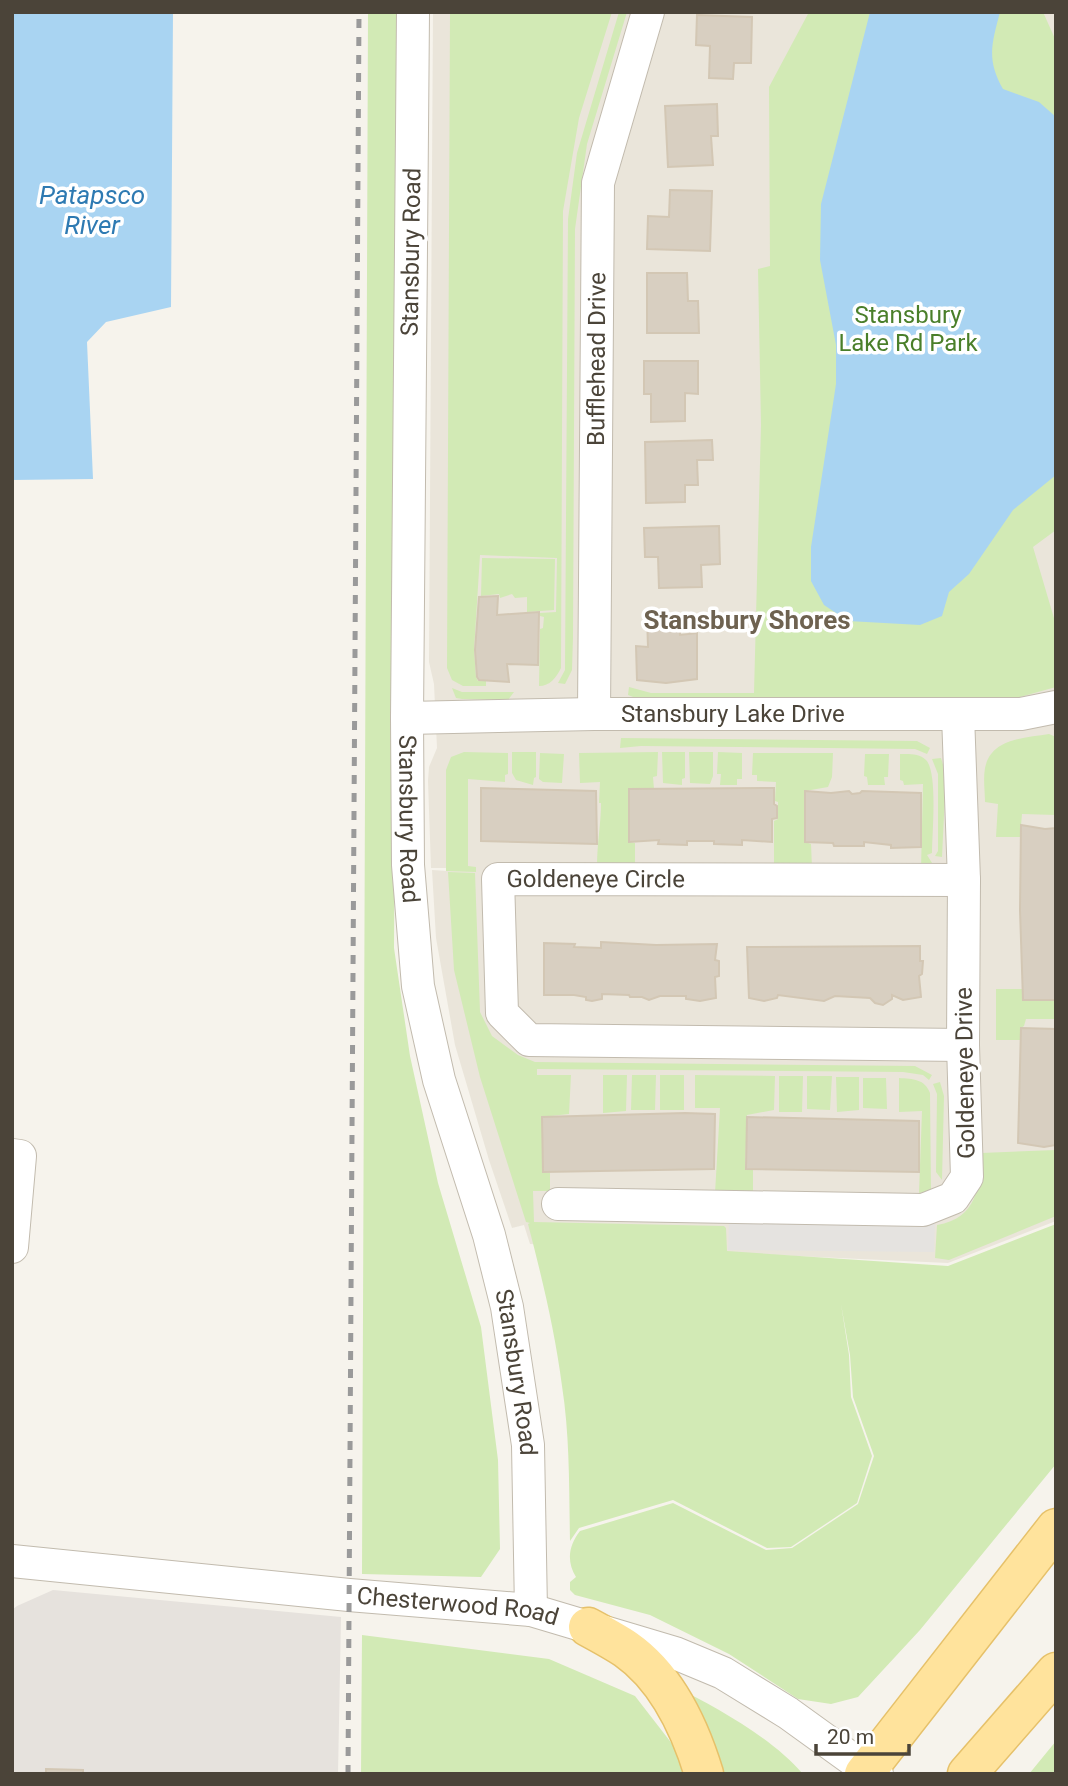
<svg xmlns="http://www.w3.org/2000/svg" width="1068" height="1786" font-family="Roboto,sans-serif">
<rect width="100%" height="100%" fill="#f6f3ec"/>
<!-- residential -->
<path fill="#eae5da" d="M433,12H1056V1221L948,1263L530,1244L524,1225L512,1228L489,1160L455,1045L436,938L432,870L447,871V868H431L428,781L429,767L437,748L434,684L429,662Z"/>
<!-- industrial -->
<path fill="#e6e2dd" d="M53,1590L341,1617L338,1774H12V1610L17,1606Z"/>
<!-- green -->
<path fill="#d2eab5" d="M368,12H400L394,948L410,1056L438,1183L481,1327L498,1460L500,1549L481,1577L362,1574Z
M450,12H612L579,118L563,211L561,668C556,678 550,686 539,686L540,629L543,628L544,617L540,616V613L556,612L557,558L480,555L474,650L476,677L478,681H486V686H463L452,680L447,668Z
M619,12H627L587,144L575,229L573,637L572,670L565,684L558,683L565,670L568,219L577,153Z
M809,12H1043L1056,41V530L1033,547L1056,625V687L1020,697L969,705L641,700L628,695L629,687L651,693H754L761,425L758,269L770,266L769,87Z
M482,558L555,559L554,610L527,612V597L515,598L512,594L500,598L499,594L481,596Z
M452,688L462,692H514L508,700L462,699L456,698Z
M1049,734L1056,737V815L1022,814L1020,837H996L998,804L985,802C985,792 983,779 985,768C991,738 1025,738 1049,734Z
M621,738L917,741L930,748L927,754L915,749L641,746L620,748Z
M464,752L508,753V774L505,775V782L468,779V866L476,867V872L446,871V770L451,757Z
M512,752H536V777L534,778L533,785L516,780L512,773Z
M658,752L657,776L653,777L654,789L630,842L635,843V866H597C597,843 601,824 601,803H599L600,782L580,783L579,753Z
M662,752H685V778L682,779V785L663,783Z
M689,752H713V776L710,784L690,783Z
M718,752L742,753V779H737V785H720L721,774H717Z
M540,753L564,754L562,783L543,782L539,779Z
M753,753H833L832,777L828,787L805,791V842L811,844L812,868L774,867V821L778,819V802L775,801L776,782L757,781V775H752Z
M865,754H889L888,777H884L885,785H868L867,777L864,776Z
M900,754C909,754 919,753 926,760C938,772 932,834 932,853L927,855L934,866L921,869L923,784L904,785L903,781L900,780Z
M941,758L946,774L942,857L935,856L938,851V774L932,759Z
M448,872L475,873L480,1012L492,1036L518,1055L535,1062L915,1066L932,1075L929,1080L923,1075L903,1072L537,1069V1075H571L569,1114L542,1117V1172L550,1173V1191H533L534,1222L724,1226L726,1228L727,1251L948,1266L1056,1224V1464L920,1630L858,1697L831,1704L798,1699L729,1654L650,1615L575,1595L570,1590V1582L576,1577C566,1561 569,1545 580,1531L673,1503L766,1550L792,1548L858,1504L874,1456L853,1397L850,1355L841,1304L849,1355L851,1397L872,1456L857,1503L791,1547L767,1548L673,1500L579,1528L570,1541C569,1490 570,1437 562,1386C555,1331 542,1278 528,1224L530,1223L526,1222L480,1077L454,970Z
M996,989H1022L1023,1001H1056V1019H1026L1024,1026L1021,1028V1040H996Z
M603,1075H627L626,1111L603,1113Z
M632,1075H656L655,1110H631Z
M660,1075H684V1110H660Z
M695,1075L775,1076L774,1110L747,1115L745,1169L753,1170V1194L715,1193L720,1108H695Z
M779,1076H803L802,1112H779Z
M807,1076H832L830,1110L807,1109Z
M836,1077H859V1110L837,1112Z
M863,1078H886L887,1109L863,1108Z
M899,1078C913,1079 925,1079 930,1093L931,1191L919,1193L922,1111L899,1112Z
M940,1082L944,1096L942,1180L936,1172L937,1094L933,1084Z
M1056,1150V1216L949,1260L935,1258L937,1225C978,1218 979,1187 981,1153Z
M362,1635L549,1659L635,1696L690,1767L691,1774H361Z
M674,1686C716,1707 772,1738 803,1774H721Z
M1056,1741V1774H1029Z"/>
<!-- parking -->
<path fill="#e5e3e0" d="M935,1222L934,1252L728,1250L729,1224Z"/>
<!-- water -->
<path fill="#a9d4f2" d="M12,12H173L171,307L106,322L87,342L93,479L12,480Z
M870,12H1000C992,43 986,59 1003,89L1039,102L1056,117V475L1013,510L969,574L949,592L942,616L920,625L848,621L824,605L811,581V547L836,384V345L820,260L821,204Z"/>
<!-- building -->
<path fill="#d8cfc1" stroke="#d3c7b4" stroke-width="2" d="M697,15L752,17L751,63H734L733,79L709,78L710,46L696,45Z
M717,104L718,136H711L713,165L668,167L665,106Z
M670,190L712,191L710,251L647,249L648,216L669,217Z
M647,273H687L688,301H698L699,333H647Z
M644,361H698V394L685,393V421L651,422V394H644Z
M712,440L713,460H697L698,485H685V502L646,503L645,442Z
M719,526L720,564L701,565L702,587L659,588L658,557H645L644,528Z
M498,596L497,615L539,612L538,665L507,664L509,682L479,680L477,677L475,650L479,597Z
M647,616L680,618V635L697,633V679L666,683L637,680L636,646L648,647Z
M481,788L596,791L597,844L481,841Z
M774,788V804L777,806V818L772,819V842L742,840V845L714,844V841H687V845L658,844L659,840L629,842V789Z
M805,791L831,793L849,791L852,794L860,793L862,791L921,793V847L891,848V845L864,842V846H834L833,843L805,842Z
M1021,825L1045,829L1056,828V1000H1023L1020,910Z
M601,942L656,945L717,944L715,960L719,961V976L715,977L716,998L700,1001L686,999V996H660L649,1000L642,997H630L629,995L602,994V999L592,1001L586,1000V997L574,995H544V943L575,944L574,947L601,948Z
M920,946V961H923L922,974L919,976L921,997L903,1000L892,995V999L883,1005L875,1003L870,998L835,996L824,1001L778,995L777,998L764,1001L749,998L747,947Z
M1021,1028L1056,1029V1145L1044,1147L1018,1143Z
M685,1113L715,1114L714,1169L543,1172L542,1117Z
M747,1117L919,1121V1172L746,1169Z
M46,1769L83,1770V1774H46Z"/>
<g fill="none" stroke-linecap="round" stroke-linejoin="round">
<!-- street casing -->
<g stroke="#c2bbae" stroke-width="34">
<g id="street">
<path id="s1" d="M413,12L407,718L408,865L418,986L439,1080L489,1235L507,1307L528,1445L531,1610"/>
<path id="s2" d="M594,714L598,183L648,12"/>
<path id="s3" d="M407,718L594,714H1021L1056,707"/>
<path id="s4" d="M963,1045L529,1040L502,1013L498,879L964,880"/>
<path d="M12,1155L20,1156L12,1247"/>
<path d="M558,1204L923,1210L953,1198L967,1177L963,1045L964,880L958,715"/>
<path id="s5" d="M12,1561L349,1595L531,1610L675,1653L723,1673L788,1713L867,1770L877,1774"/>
</g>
</g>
<!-- primary casing -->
<g stroke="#e6c16a" stroke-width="41">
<path id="primary" d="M588,1627C601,1634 614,1641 626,1649C666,1677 690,1728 704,1774
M864,1774L1056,1528
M967,1774L1056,1672"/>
</g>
<!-- street -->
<use href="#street" stroke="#fff" stroke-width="32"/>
<!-- primary -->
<use href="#primary" stroke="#ffe39c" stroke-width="38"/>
<!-- rail -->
<path stroke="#9a9a9a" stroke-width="5" stroke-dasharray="9 9" stroke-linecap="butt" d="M348,1774L359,12"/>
</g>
<g text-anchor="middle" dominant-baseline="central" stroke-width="7" stroke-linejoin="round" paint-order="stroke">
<!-- street labels -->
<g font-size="24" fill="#4b4439" stroke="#fff">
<text transform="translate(411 252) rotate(-89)">Stansbury Road</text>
<text stroke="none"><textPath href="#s2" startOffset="355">Bufflehead Drive</textPath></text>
<text stroke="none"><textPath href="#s3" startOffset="326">Stansbury Lake Drive</textPath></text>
<text stroke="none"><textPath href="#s1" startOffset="807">Stansbury Road</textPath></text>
<text stroke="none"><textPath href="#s4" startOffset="704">Goldeneye Circle</textPath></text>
<text transform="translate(965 1073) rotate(-91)">Goldeneye Drive</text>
<text stroke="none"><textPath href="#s1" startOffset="1374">Stansbury Road</textPath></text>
<text stroke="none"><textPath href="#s5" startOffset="448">Chesterwood Road</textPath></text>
</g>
<!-- park labels -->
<g font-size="24" fill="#4a7f2a" stroke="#fff">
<text x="908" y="315">Stansbury<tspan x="908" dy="28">Lake Rd Park</tspan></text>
</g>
<!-- water labels -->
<g font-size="26" font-style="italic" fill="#2e7ab2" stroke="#fff">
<text x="92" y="195">Patapsco<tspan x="92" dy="30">River</tspan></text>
</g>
<!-- neighbourhood labels -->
<g font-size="26" font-weight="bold" fill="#6e6250" stroke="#fff">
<text x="747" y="620">Stansbury Shores</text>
</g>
</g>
<!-- border -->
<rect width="1068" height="1786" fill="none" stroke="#4b4439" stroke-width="28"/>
<!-- scale -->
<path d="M816 1744v10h93v-10" fill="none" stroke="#4b4439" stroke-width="3.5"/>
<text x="827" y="1744" font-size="21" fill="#4b4439" stroke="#ffffff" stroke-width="5" paint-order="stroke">20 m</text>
</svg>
